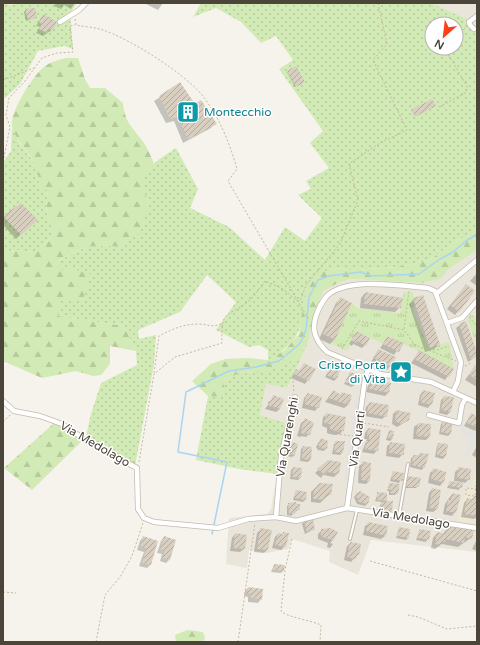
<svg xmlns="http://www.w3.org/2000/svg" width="480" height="645" font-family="'Varela Round',sans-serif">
<defs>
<pattern id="grass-dots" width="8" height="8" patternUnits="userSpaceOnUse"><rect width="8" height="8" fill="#d2eab5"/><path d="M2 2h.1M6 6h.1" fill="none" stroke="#b6ca9c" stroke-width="1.8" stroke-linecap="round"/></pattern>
<pattern id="forest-firs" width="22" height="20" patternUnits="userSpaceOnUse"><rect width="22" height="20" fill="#d2eab5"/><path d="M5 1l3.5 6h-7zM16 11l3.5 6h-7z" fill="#b6ca9c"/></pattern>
<pattern id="park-tufts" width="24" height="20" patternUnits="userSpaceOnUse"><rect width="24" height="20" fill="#d2eab5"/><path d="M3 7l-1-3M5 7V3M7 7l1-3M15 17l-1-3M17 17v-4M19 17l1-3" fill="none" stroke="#b6ca9c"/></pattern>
<pattern id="building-hatch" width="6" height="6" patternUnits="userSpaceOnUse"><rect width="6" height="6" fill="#d8cfc1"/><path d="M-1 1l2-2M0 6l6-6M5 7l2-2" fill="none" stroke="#b1aa9e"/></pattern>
</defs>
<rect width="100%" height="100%" fill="#f6f3ec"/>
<!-- residential -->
<path fill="#eae5da" d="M431,3H477V27L471,21Z
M477,250V552L371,540L358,575L329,562L330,551L292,539L288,549L267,553L249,550L247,568L226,564L229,518L267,514L271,509L286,423L260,415L266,384L287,388L308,343L315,312L322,291L338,283L351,279L422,283L439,279L449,269Z"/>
<!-- education -->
<path fill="#efe8d6" d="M476,470L477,528L457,525L466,487L472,488Z"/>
<!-- grass -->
<path fill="url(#grass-dots)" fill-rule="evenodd" d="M3,3H7L9,5L22,3H77L70,13L73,49L64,46L38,51L20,84L5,98L3,96Z
M201,3H431L471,21L477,27V230L457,241L428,261L397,267L352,270L332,268L306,286C300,325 306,339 268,360V350L259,345L249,347L216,330L236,302L207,275L180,312L138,330L139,339L156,335L154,364L135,466L86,436L91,414L101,383L137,365L136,351L124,326L57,316C61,299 64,278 57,262C84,246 89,244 120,247L149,203C147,198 142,191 142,186C142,167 163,157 176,148L198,189L190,208L229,227L265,260L285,227L305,241L322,218L298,195L311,189L306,181L329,168L310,143L323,131L279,69L293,60L276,36L261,43L241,22L216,8L193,17ZM432,24H456V48H432Z
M12,127L19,142L36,165L48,191L46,210L55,234L35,252L15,250L3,252V163L11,151Z
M308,343L287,388L266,384L260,415L286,423L277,474L239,469L196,460L208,396L222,397V382L241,372L256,373L294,360Z"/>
<!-- forest -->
<path fill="url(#forest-firs)" d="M66,58H78L85,79L90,88H105L123,103C125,124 133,127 144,143C148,149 151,157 154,163L144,176L142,187L149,203L140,233L120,247C91,244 82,246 57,262L60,270L70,268L91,274L83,299L61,300L58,316L124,326L136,351L110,346V364L101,375L93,376L76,371L42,378L3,361V252L15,250L35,252L55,234L46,210L48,191L38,186C43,159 19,151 12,126C9,114 33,75 44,67C50,62 58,60 66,58Z
M477,230V250L449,269L440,279L422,283L351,279L338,283L323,291L315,312L308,343L294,360L278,368L256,373L241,372L222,382L227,391L222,397L208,396L192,381L211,364L225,359L249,358L268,360L285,350L299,334L306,285L323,272L332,268L352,270L397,267L428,261L457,241Z
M53,424H62L84,439L32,490L4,468Z
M187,630L203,632L205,638L203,642H176L175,635Z"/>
<!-- park -->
<path fill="url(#park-tufts)" d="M404,292H413L414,313L429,348L449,342L454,369L388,336L383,344L357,331L347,351L332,344L352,303L357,308L400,313Z
M471,314L477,319V346L467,319Z"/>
<!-- parking -->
<path fill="#e5e3e0" d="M356,396H360L348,482L344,481Z
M462,426L477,434V439L468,457L464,455L471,440L461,435Z"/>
<!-- shadow -->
<path fill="#0003" d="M56,3H75L71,9L64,5L61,9L54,6Z
M144,3H163L158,10Z
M26,10L36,17L26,21L24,12Z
M43,15L52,30L43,36L36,33L40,27L36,26Z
M287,72H288L303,82L295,87Z
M180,84L194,105L215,123L211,128L183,143L174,121L166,123L154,101Z
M21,205L32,224L16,239L3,225V217Z
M477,273V286L470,281Z
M463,289L474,291L455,315L447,309Z
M365,293L400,307L395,312L360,308L361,298Z
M340,299L335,339L330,344L319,339L336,303Z
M414,299L439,344L434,349L425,352L409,304Z
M460,325L477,356L468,362L456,328Z
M357,332L365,345L362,348L353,344L352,346L349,344Z
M388,337L402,344L394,355L380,348Z
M378,350L390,366L387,370L371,362Z
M419,352L448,376L445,380L411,363Z
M304,364L308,380L305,384L291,378L296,370L299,371Z
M475,366L477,367V387L465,380Z
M331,367L336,379L334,381L325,377Z
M350,373L354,385L352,387L344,384Z
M372,380L388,393L385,396L366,392L369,383Z
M423,391L431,404L428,408L418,405L420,395Z
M333,392L340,395L342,393L350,396L348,405L344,408L325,402Z
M308,394L318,407L315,411L302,408L304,398Z
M274,396L280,409L276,412L265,409Z
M444,397L450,412L447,415L439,413L441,400Z
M370,403L386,416L382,419L364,416L366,407Z
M396,411L409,420L397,427L392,424L393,414Z
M327,414L343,430L340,434L334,435L327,433V428L322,426L323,417Z
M471,414L477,417V429L475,431L464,426Z
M305,420L309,434L306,437L302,436L300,437L297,436L301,423Z
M443,422L450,434L448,436L439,434L441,424Z
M418,424L430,425L429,437L426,440L413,439L414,427Z
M368,429L377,450L374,454L362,452L367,439H364L365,433Z
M389,431L392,439L390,441L386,440Z
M321,439L326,448L324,451L318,450L316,447Z
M336,442L342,453L340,455L332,454L334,444Z
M291,443L295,455L292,457L286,456Z
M391,443L403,454L399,458L386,456L387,446Z
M439,444L445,456L443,459L435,457L437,446Z
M477,446V458L472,455Z
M303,447L310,460L308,462L300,461L301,449Z
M420,454L424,467L422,470L410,467L411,458Z
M328,461L338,473L334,477L323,475L321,478L315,473Z
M363,463L370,464L369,481L366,484L358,483L359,466Z
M293,468L301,469L300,478L298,480L290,479L291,470Z
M459,468L469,479L465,483L462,482L459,490L447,488L450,482L461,484V482L454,481L455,472Z
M434,469L443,482L440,486L428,483L430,473Z
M393,472L403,474L399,483L390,481Z
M408,477L418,486L416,488H405Z
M319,484L330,494L320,503L311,502V492Z
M390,484L397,493L395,495H389V491H387Z
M432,489L437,509L433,512L426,511L429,493Z
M296,491L305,500L303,502L293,500Z
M378,493H386V502H392L391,511L388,513L379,512L380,505L382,502L375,501Z
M452,494L455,512L452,516L443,514L445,504Z
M356,495L367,504L365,506L357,504L354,497Z
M477,497V517L474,519L461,517L464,503L467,499L472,500Z
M289,504L299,509L291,516L287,515V506Z
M304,522L314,529L305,534L302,524Z
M369,523L385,536L381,539L363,535L365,526Z
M448,527L471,538L458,547L442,544L435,549L431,548L433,538L437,533L443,534Z
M399,528L408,538L406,540L396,538Z
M261,529L270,531L267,550L264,553L254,552L257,533Z
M322,530L333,540L330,543L333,544L330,548L327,547L328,543L318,539V534Z
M420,530L430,532L426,542L416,540Z
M235,534L246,536L244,549L240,552L230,551L232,538Z
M278,534H287L285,546L281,550L272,548L275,537Z
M143,537L157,542L150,565L147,568L139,566L144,552L137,550L140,541Z
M164,537L169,560L166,563L160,561L162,554L157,553L161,541Z
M477,539V551L472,549Z
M351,543L358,554L351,562L344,560L347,546Z
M274,565L283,571L281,573L271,572Z
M248,588L261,599L258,603L248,602V597L244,596L245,591Z"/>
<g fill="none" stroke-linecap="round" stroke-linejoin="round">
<!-- stream -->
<path stroke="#a9d4f2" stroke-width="1.5" d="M212,534L227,462L178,452L186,392L229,371L256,367L279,361L296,347L301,342L306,330L309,297L318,280L329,276L361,272L371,276L419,274L440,259L453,252L466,241L477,234"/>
</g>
<!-- building -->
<path fill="url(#building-hatch)" d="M35,8L37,18L28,20L25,9Z
M43,14L57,22L53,31L49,29L47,33L39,29L42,24L39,22Z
M296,66L305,82L296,87L287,71Z
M180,82L195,104L201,100L217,124L188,139L178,117L170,119L159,96Z
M432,99L436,106L415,117L411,110Z
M21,203L38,220L21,235L3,216Z
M466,284L475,291L459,312L450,305Z
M365,292L403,298L401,308L364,304Z
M423,295L440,344L430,348L413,298Z
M340,297L352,303L335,340L323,334Z
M466,321L477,352V356L471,360L459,324Z
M357,331L370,338L366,346L357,341L356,343L351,340Z
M387,336L404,343L399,352L383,344Z
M378,349L396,357L391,367L374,358Z
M419,350L454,369L449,377L414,359Z
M304,363L316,369L309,381L294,374L296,369L300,370Z
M331,365L340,370L337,379L326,375Z
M475,365L477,366V380L469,375Z
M350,372L359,375L354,386L345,382Z
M372,379L391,383L389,393L369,389Z
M333,390L341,395V392L352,395L349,405L328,398Z
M423,390L435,393L432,405L420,402Z
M307,393L322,397L319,408L304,404Z
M273,395L284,399L280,409L268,405V401H271Z
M444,396L454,397L451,412L441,410Z
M369,402L389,405L387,417L367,413Z
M396,410L411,413L409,420L401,424L395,421Z
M326,413L346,417L344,431L339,430V432L330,429V424L324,423Z
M471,413L477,416V427L467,423Z
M305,418L314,423L310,435L306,433L305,435L300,432Z
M443,420L453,421L451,434L441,432Z
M418,423L431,424L430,437L416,436Z
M368,428L381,430L378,451L365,449L366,441H369V436H367Z
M389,430L394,431L393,439L388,438Z
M321,438L328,441L327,449L319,448L320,446L317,445Z
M291,441L298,444L295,455L287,454Z
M335,441H345L343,453L334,452Z
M390,442L405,444L404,455L389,453Z
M438,443L448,444L446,457L437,455Z
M303,446L312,447L311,460L302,459Z
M420,453L429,454L425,468L412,465L413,455H419Z
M328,460L341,462L339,474L327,472L325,475L317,469Z
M362,461L371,463L370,481L361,480Z
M293,467L302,468L301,478L292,477Z
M458,467L471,469L470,480L457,478Z
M433,468L446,472L444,483L431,479Z
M393,471L404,473L403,481L391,479Z
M408,476L421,478L419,487H406Z
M449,481L463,483L462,488L449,486Z
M319,483L333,484L331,495L328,494L324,500L313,499L314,488L318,487Z
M389,483L400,484L398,494L390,493L391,490L388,489Z
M432,488L441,490L438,509L429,508Z
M296,490L307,492L306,500L294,498Z
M360,491L370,497L368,504L359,502L355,494Z
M377,492L387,493V501H393L392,512L380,510L381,502H386L387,501L377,500Z
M452,493L461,495L456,513L446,511L448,500H451Z
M475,495L477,496V516L464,514L467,498L472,499Z
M296,502L297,504H300V510H296L295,514H289L288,503Z
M313,519L315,530L307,532L304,521Z
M368,522L388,526L386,536L366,531Z
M447,526L474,530L472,539L465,537L464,543L445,539V542L441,541V545L435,544L437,532L446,534Z
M399,527L410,529L409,538L397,536Z
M260,528L272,530L268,550L257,549Z
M330,528L338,532L333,541L321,536V529Z
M419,529L431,531L429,540L418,538Z
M283,532L289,533L286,547L275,545L278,533L283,534Z
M235,533L247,535L245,549L233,548Z
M143,536L158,541L151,565L142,563L146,548L140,546Z
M164,536L176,540L170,560L163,558L165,551L160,549Z
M350,542L361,544L359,555H357L356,559L347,557Z
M274,564L285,565L284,571L273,570Z
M248,587L263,589L262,600L251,598V594L247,593Z"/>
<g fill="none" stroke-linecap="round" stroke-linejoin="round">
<!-- lane casing -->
<g stroke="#c2bbae" stroke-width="4">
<path id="lane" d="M399,516L408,464
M350,539L357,510"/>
</g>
<!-- street casing -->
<g stroke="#c2bbae" stroke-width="6">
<path id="street" d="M60,22L79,10L86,3
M474,29L470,25L469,22L477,16
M436,294L477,260
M447,323L462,318L477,301
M453,392L458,381L461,362L435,291L428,288C403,286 345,276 326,297C322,302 318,310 316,316C311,331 316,341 327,352L380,374L431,382L477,403
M3,401L14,411L40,416L62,424L93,445L137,468L138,509L144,518L154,522L218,528L248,519L276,517L296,521L347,508L477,528
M429,415L459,423L462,405L466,398
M347,508L365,379L368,370
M276,517L281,456L295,397"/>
</g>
<!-- path -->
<path stroke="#c4b79f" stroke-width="1" stroke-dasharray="2 2" stroke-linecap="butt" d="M75,19L76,25C84,27 95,27 103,30C130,39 184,73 202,95C219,116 230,144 237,169L228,181L309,320
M456,39L465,28
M3,80L34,68
M439,107L465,93L468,88L448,54L450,48
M3,162L10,127L6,115L9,98L25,81L42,58L57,53L73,52L70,26L75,25
M469,317L477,326
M404,329L409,291
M342,349L359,321L404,330L415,345L456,361
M429,350H437L449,346
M465,366L471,363
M154,373L159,336C173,329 183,324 199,324C207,324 212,328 221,324
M293,381L294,392
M3,422L11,414
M364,423L389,427
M328,433L353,436
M139,462L154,374L175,357L222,343C221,308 226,319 249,301C255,296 260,287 265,281L283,289L297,301L301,299L306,285L340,244L358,200L349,164L380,143L407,130L373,60L387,44L378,3
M475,495L477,475
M474,496L466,495V488L476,489
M292,539L285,570L281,611C286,617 310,620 321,625L320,642
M370,561L477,591
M3,592L16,593
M408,615L418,617L447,629L477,626
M96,642L105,595L120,577L132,556L143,523
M238,642L255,523"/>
<!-- lane -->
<use href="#lane" stroke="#fff" stroke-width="2"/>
<!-- street -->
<use href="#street" stroke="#fff" stroke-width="4.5"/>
</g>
<!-- icons -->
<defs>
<g id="building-square" transform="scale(1.15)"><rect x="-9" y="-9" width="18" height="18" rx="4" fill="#0f9aa8" stroke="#fff"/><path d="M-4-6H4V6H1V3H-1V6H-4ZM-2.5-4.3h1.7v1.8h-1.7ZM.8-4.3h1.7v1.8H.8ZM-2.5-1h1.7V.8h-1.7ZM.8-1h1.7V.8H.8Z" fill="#fff"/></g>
<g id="sight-square" transform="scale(1.15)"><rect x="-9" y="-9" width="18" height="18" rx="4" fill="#0f9aa8" stroke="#fff"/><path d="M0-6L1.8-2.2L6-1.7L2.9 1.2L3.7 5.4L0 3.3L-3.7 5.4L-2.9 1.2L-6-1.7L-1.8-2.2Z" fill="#fff"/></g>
</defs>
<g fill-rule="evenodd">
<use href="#building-square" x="188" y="112"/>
<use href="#sight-square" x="401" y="372"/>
</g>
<g text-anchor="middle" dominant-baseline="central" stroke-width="3" stroke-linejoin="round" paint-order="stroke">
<!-- culture labels -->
<g font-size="12" fill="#0d838f" stroke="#fff" text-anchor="start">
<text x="204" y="112">Montecchio</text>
<text x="386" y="365" text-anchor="end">Cristo Porta<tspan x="386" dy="14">di Vita</tspan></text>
</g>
<!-- street labels -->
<g font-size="12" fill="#4b4439" stroke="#fff">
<text transform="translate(287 437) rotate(-80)">Via Quarenghi</text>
<text transform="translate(357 439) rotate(-82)">Via Quarti</text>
<text transform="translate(95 444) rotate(30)">Via Medolago</text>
<text transform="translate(411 518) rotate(9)">Via Medolago</text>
</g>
</g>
<!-- border -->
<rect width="480" height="645" fill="none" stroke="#4b4439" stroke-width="8"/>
<!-- north arrow -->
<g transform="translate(444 36) rotate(208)"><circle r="19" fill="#ffffff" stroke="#b7b4b0"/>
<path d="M0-3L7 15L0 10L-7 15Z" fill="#fc3f1d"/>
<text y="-6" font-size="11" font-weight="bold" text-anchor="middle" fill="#4b4439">N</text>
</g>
</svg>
